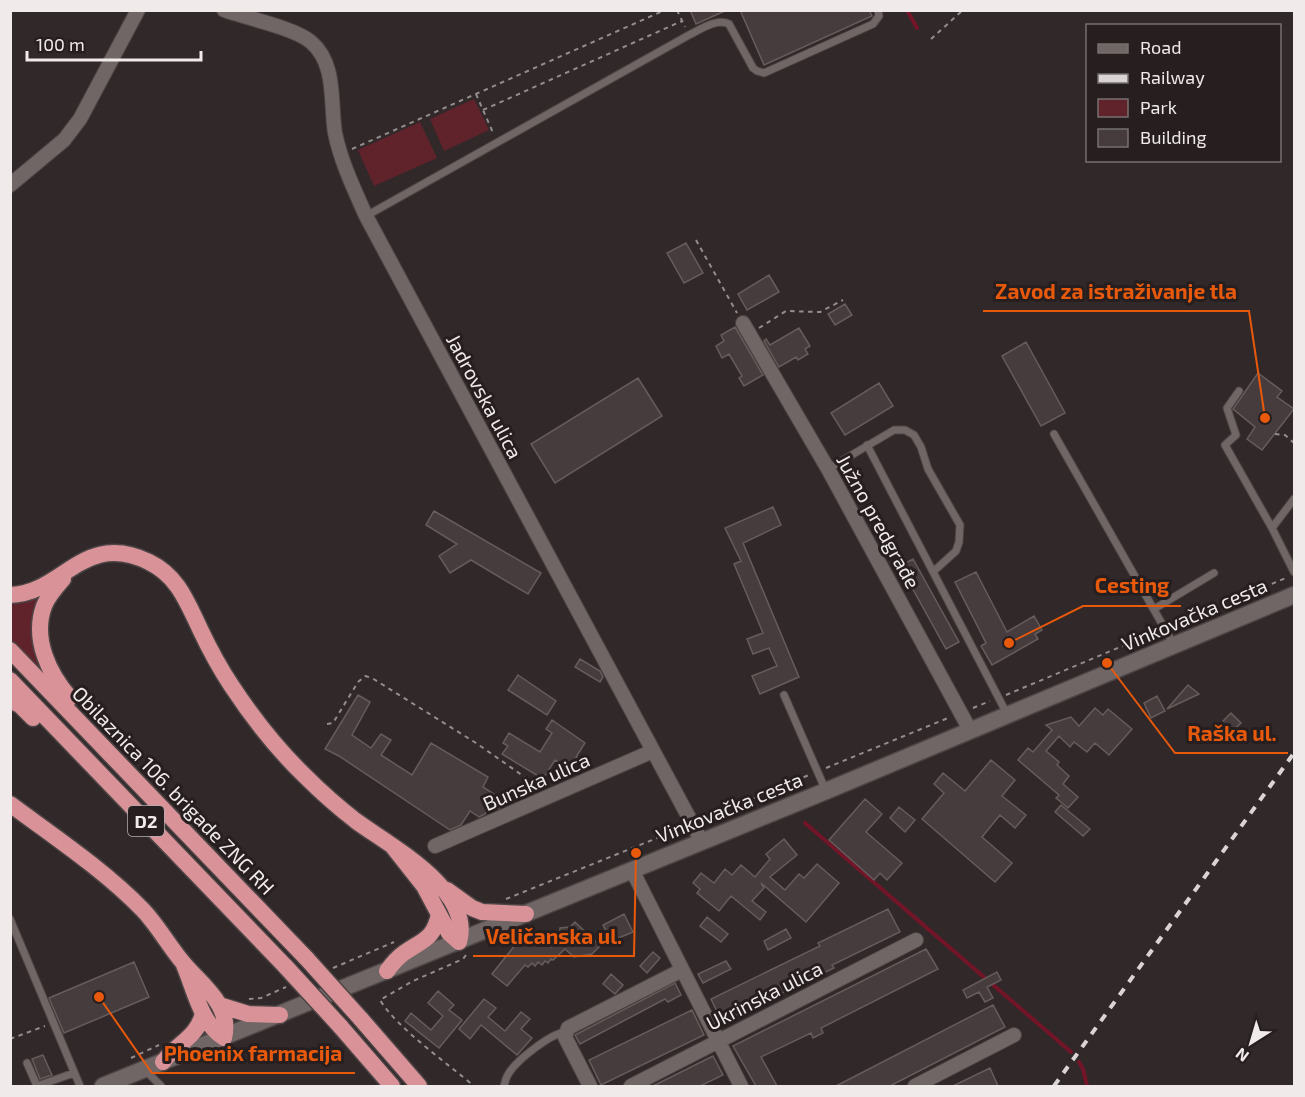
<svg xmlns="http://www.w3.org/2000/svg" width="1305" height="1097" font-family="'Exo 2',sans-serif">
<rect width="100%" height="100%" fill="#312829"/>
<!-- green -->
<path fill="#61232b" d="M474,99L489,130L444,151L430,119Z
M420,122L437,158L374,186L358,150Z
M45,588L43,668L44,676L11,641V600Z"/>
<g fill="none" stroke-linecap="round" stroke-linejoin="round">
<!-- stream -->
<path stroke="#731529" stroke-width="4" d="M907,10L917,28
M805,823L1071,1052
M1079,1062L1083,1069L1087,1086"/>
</g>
<!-- building -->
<path fill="#463c3d" stroke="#665c5c" stroke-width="1.5" d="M690,10H727L696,24Z
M740,10H869L872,16L764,65Z
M686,243L703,273L684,283L667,253Z
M769,275L779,292L747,310L738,294Z
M845,304L852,315L835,325L828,314Z
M735,327L763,375L744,386L739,378L742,376L729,354L722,358L716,346L724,341L721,335Z
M799,328L810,346L805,349L808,354L798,360L796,357L779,367L764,341L766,339L770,345Z
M1026,342L1065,413L1041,426L1002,356Z
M1258,373L1282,391L1277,397L1294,409L1262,450L1247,439L1255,427L1233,409Z
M638,378L662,416L555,483L531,444Z
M879,383L893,406L845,435L831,413Z
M773,507L781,525L743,543L799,677L760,694L752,676L777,666L769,648L753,654L747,639L763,633L734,564L741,561L725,528Z
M434,511L541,573L528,594L471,560L450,573L439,556L457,544L426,525Z
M913,559L959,642L946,649L900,566Z
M976,572L1007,632L1034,616L1042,630L1035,634L1038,639L992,665L981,646L986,643L955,582Z
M580,659L600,671L603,677L600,682L575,667Z
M518,675L556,701L547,715L508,690Z
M1188,685L1199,694L1167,709Z
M358,695L370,702L352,735L371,748L381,734L391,740L381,755L412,775L431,743L488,777L483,787L509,804L498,809L491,805L485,814L479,817L470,811L461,825L450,830L339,756L325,749Z
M1157,696L1165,711L1151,718L1144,703Z
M1095,708L1103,715L1108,709L1132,729L1109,755L1095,743L1087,752L1074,742L1070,747L1059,736L1046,751L1059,762L1057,765L1069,776L1063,784L1078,797L1068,808L1056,798L1059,795L1018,760L1028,748L1033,752L1052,730L1046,725L1071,717L1079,726Z
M1231,713L1241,723L1227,736L1218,726Z
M552,720L585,743L576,757L578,758L571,770L555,760L543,779L502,754L508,746L503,743L509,733L540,752L552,733L546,729Z
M991,760L1015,780L1002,796L1026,815L1015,828L1000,815L982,837L1012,863L995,882L922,819L944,793L934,784L943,773L965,791Z
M865,799L882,814L866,832L902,863L887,880L880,873L874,880L829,840Z
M1061,805L1090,829L1083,836L1055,812Z
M899,807L915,820L905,832L890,818Z
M784,839L797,855L770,877L785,890L799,874L804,878L817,864L839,883L806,922L761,883L764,888L752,901L766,912L760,920L731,896L719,911L697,893L700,889L693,883L701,873L714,883L725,869L732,875L741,865L755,877L770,859L766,854Z
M888,909L900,932L832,965L834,968L722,1022L711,999L820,946L818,943Z
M624,914L633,932L611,941L603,925Z
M707,917L728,934L721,942L700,926Z
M575,922L600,946L592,954L574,957L565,949L553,960L551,959L548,963L545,961L542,965L538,962L535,966L532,963L528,967L525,965L507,986L492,974L520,939L524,941L528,936L532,940L537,935L551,947L559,937L560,928L570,927Z
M786,929L791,938L768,950L764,941Z
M926,949L938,969L821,1028L823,1033L813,1038L811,1033L761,1057L777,1086H756L733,1046Z
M653,952L660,958L647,973L640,966Z
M726,961L731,969L703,983L698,974Z
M134,962L149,997L64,1033L49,998Z
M997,972L1001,980L987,987L993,998L985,1002L979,992L967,998L963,990Z
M611,974L623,985L615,994L603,984Z
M675,983L681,995L668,1002L665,999L580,1044L575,1035Z
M438,991L454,1005L449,1010L462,1020L439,1048L405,1021L411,1013L431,1030L443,1016L428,1003Z
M484,999L496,1008L488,1017L505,1031L521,1012L530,1019L521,1029L532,1038L517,1055L481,1025L470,1039L459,1029Z
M993,1005L1005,1027L890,1086H836Z
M692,1010L704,1035L601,1085L589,1060Z
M43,1055L52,1075L40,1079L32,1059Z
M713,1056L723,1075L700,1086H653Z
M990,1068L998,1086H953Z"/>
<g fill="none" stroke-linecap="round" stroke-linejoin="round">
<!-- service casing -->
<g stroke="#4d4545" stroke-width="9">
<path id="service" d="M366,216L689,35C701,29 717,18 729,24L753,68L757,71L764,73L873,24L879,16L878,10
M1239,391L1227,408L1236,435L1225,445L1272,528L1294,572
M1054,434L1174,645
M867,445L1007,714
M828,469L894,430H905L914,435L921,447L928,469L960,525L959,542L956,551L934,571
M1272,528L1294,499
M1154,609L1214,573
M784,695L826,791
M10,919L80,1086
M27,1063L37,1086L74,1073
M145,1070L161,1086
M504,1086C505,1082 506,1077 509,1073C517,1060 551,1033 566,1032"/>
</g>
<!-- minor casing -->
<g stroke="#4d4545" stroke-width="16">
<path id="minor" d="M224,10C246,18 295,28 311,42C337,64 330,103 335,133C341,162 354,189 366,216L701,840
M10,185L64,140L80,119L138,10
M743,323L828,469L970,730
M435,846L653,751
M632,870L741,1086
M590,1086L565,1037L568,1028L682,970
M631,1086L916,940
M915,1086L1014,1035"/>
</g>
<!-- secondary casing -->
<g stroke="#4d4545" stroke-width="19">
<path id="secondary" d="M103,1086L826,791L1294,595"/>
</g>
<!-- trunk casing -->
<g stroke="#4d4545" stroke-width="19">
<path id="trunk" d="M63,579C56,587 48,596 44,606C32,639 49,674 70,698
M10,595C63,594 83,530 149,562C178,576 187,602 200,629C209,648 219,667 231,685C252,717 277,749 305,776C321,792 338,807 356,821C390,846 474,890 459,942L449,933L424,886L394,848
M10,650L307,959
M10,680L286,967
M10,700L20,705L33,718
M10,804C56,838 104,870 143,910C159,927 170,948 185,965C203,986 232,1006 224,1038C201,1024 194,988 184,965
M447,890L472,908L482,912L526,914
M387,971C392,964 397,958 404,953C423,940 434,939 439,914
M219,1005L248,1014L280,1015
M360,1018L419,1086
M340,1026L392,1086
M163,1062C176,1044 198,1037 203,1013"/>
</g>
<!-- path -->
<path stroke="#948d8d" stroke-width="2" stroke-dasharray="4.5 4.5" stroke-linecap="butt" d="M677,10L685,27
M931,39L963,10
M476,94L494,135
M483,110L682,21
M352,149L665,10
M696,240L737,313
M759,328L786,311L820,312L843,300
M1275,434L1285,435L1294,443
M1172,625L1286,578
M1006,695L1156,632
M973,708L990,701
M327,724L333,723L358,682L365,676L372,678L476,743L539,787
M826,768L948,718
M704,819L809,775
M506,899L682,828
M466,955L463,959L413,981L380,1000C396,1027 448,1064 474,1086
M333,968L394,942
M249,999L261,998L286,987
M10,1039L45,1026
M131,1058L159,1045"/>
<!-- service -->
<use href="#service" stroke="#706666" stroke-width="7"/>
<!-- minor -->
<use href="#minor" stroke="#706666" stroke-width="14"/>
<!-- secondary -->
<use href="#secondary" stroke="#706666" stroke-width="16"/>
<!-- trunk -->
<use href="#trunk" stroke="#d99297" stroke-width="16"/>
<!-- rail -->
<path stroke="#dbd4d5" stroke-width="4" stroke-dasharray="8 8" stroke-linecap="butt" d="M1054,1086L1294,753"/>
<!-- trunk-bridge casing -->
<g stroke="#4d4545" stroke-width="19" stroke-linecap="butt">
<path id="trunk-bridge" d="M307,959L360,1018
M286,967L340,1026"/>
</g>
<!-- trunk-bridge -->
<use href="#trunk-bridge" stroke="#d99297" stroke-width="16"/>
</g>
<g text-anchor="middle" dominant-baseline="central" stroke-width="6" stroke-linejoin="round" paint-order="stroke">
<!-- shield labels -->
<rect fill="#271f1f" stroke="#b4adad" stroke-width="1.5" x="128" y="806" width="36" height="30" rx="4.5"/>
<g font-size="18" font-weight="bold" fill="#f0eaea">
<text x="146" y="821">D2</text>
</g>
<!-- street labels -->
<g font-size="20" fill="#f0eaea" stroke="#271f1f">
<text transform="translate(485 396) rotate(62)">Jadrovska ulica</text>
<text transform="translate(879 521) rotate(61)">Južno predgrađe</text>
<text transform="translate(1194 614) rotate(-23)">Vinkovačka cesta</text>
<text transform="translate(536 781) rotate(-24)">Bunska ulica</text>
<text transform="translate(174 790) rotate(46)">Obilaznica 106. brigade ZNG RH</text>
<text transform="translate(729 807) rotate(-22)">Vinkovačka cesta</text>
<text transform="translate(764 995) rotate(-27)">Ukrinska ulica</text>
</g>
</g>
<!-- callouts -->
<path fill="none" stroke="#e8590c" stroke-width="2" d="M1265 418L1249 311H983M1009 643L1083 606H1181M1107 663L1175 753H1288M636 853L634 956H473M99 997L152 1073H355"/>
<g fill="#e8590c" stroke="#271f1f" stroke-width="2">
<circle cx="1265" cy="418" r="6"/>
<circle cx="1009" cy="643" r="6"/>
<circle cx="1107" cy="663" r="6"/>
<circle cx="636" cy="853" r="6"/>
<circle cx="99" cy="997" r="6"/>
</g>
<g font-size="21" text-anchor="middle" font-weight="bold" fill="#e8590c" stroke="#271f1f" stroke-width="6" stroke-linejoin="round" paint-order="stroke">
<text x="1116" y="299">Zavod za istraživanje tla</text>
<text x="1132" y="593">Cesting</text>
<text x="1232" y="741">Raška ul.</text>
<text x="554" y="944">Veličanska ul.</text>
<text x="253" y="1061">Phoenix farmacija</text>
</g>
<!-- border -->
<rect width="1305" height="1097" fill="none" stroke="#f0eaea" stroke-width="24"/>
<!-- legend -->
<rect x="1086" y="24" width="195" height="138" fill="#271f1f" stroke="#777070" stroke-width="1.5"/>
<rect x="1098" y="44" width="30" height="9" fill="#706666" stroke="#777070" stroke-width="1.5"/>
<text x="1140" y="54" font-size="18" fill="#f0eaea">Road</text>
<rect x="1098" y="74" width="30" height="9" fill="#dbd4d5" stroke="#777070" stroke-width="1.5"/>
<text x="1140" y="84" font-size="18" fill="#f0eaea">Railway</text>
<rect x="1098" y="99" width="30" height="18" fill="#61232b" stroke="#777070" stroke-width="1.5"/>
<text x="1140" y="114" font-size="18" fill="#f0eaea">Park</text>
<rect x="1098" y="129" width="30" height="18" fill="#463c3d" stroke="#777070" stroke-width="1.5"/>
<text x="1140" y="144" font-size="18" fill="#f0eaea">Building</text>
<!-- north arrow -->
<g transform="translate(1251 1043) rotate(217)" stroke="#271f1f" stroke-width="4.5" paint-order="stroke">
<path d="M0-4.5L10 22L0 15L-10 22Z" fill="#f0eaea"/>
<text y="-9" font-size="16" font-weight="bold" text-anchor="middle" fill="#f0eaea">N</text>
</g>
<!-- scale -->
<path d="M27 51v9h174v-9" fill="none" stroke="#f0eaea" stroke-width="3"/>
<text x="36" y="51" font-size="18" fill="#f0eaea" stroke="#271f1f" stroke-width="4.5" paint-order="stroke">100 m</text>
</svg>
